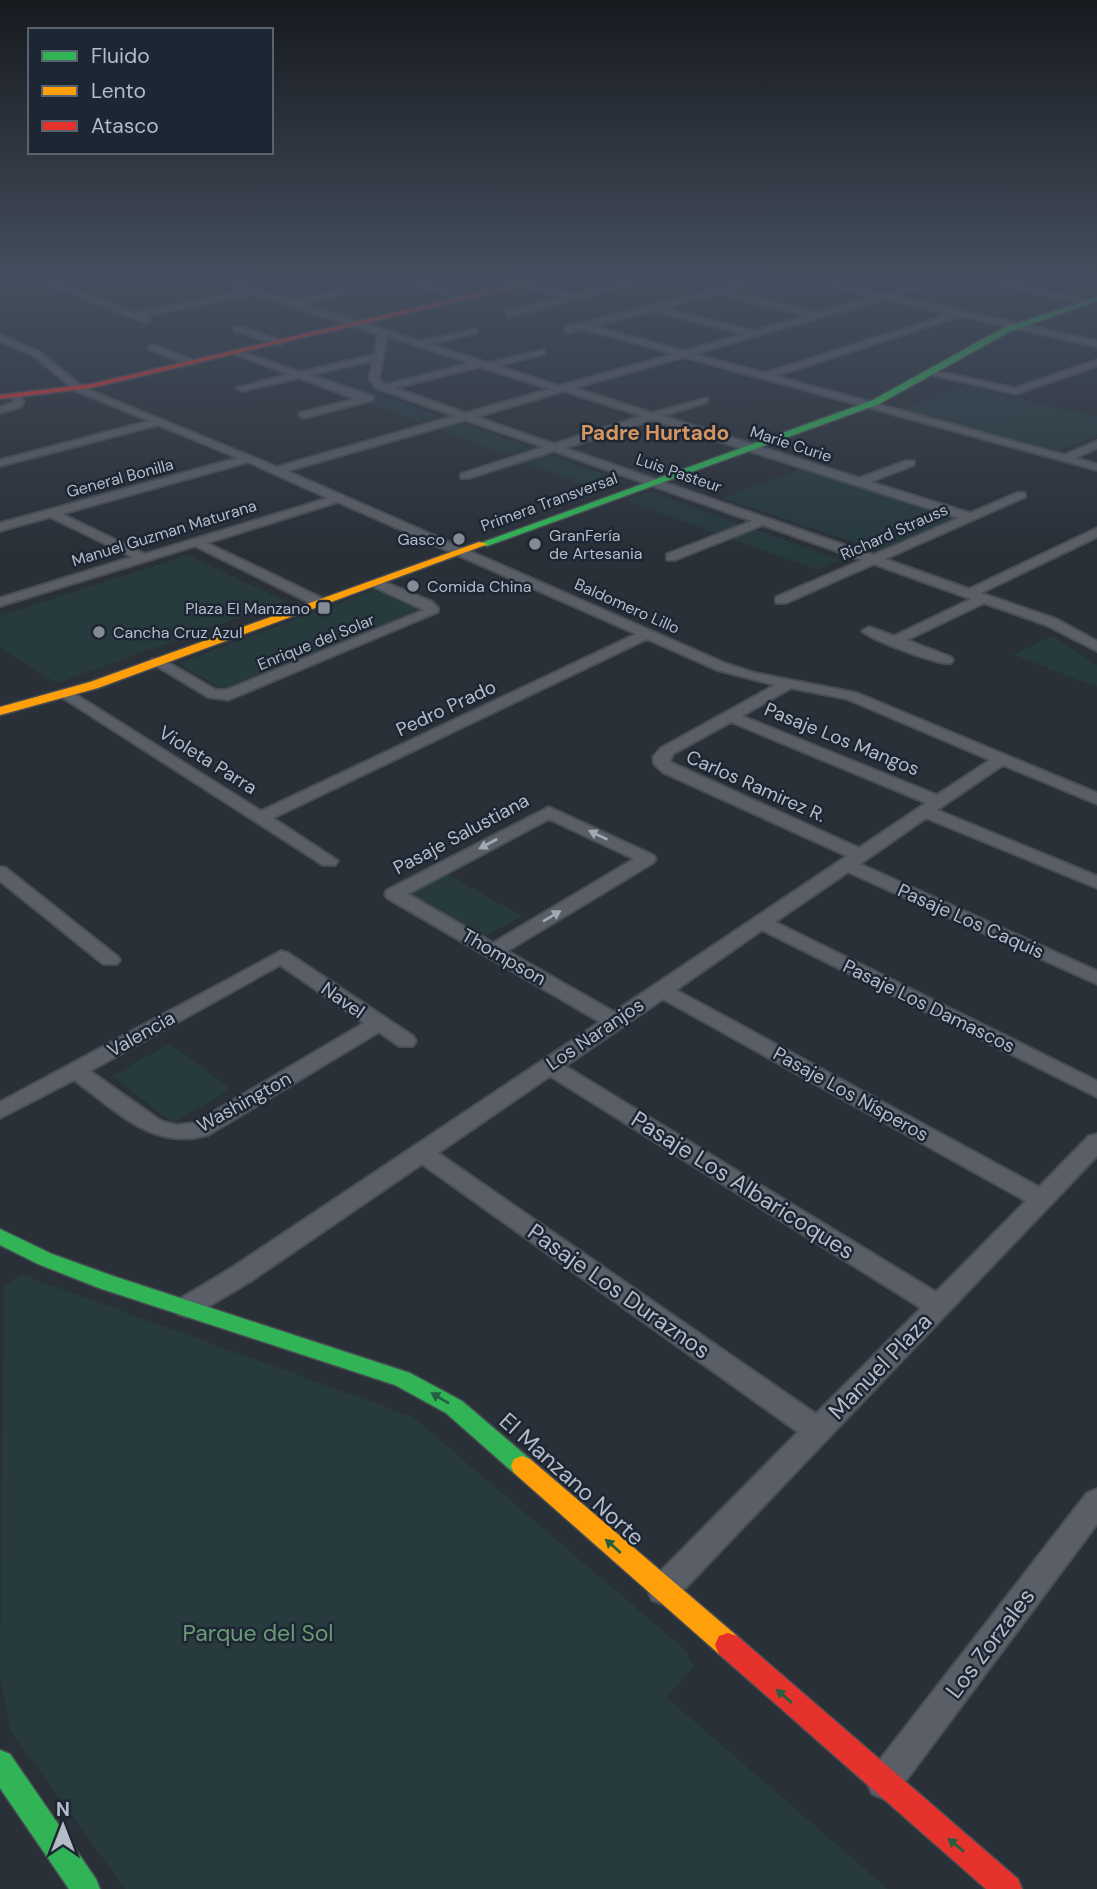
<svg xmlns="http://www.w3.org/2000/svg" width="1097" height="1889" font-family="'DM Sans',sans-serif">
<rect width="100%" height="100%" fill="#2a3038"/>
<!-- green -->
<path fill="#273a3e" d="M386,338H388L469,365L389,385L382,382Z
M367,360L364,381L386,392L381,394L441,416L418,422L359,400L307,375Z
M964,385L1097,417V434L1060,451L901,409Z
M457,421L530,448L506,455L434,427Z
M545,453L626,482L601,490L521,461Z
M803,468L959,517L880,551L723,498Z
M649,492L841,560L817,570L624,500Z
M188,555L285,601L57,683L0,648V616Z
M374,590L421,609L419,615L235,688L221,689L179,663Z
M1052,636L1097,665V687L1014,655Z
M447,874L522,916L481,939L407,896Z
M170,1044L231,1089L173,1123L112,1076Z
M23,1275L413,1417L684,1649L694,1666L666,1697L888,1889H125L11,1731L0,1678L4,1285Z"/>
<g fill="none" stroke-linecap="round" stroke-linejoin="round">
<!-- street casing -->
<g stroke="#484c53" stroke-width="4">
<path id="street" d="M39,281H52L135,313L245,291L219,281H233L293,301L341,290L344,294L302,304L420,341L476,329V333L429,344L488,363L544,350V354L498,366L559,386L674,354L583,329L568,333L564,330L565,328L744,281H759L725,291L817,313L874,297L810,281C835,281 858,292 882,294C901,295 921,281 942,281L894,296L1097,341V347L961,316L775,376L1064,455L1097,441V448L1075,458L1097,464V470L684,357L574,388L652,413L707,398V402L663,416L859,478L906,461H914V465L870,482L970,513L1017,493H1025V497L885,559L969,589L1097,528V537L981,593L1056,619L1097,641V651L1046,625L984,603L907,640L951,657L953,660L951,663C939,666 872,640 862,631L869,627L894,636L971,599L874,564L786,603H776V597L862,560L763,525L675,560H667V554L752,521L554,451L469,478H461V474L544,447L465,420L287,471L727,664L755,673L857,693L1097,793V804L1003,765L937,810L1097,876V888L926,818L860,864L1097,971V984L848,872L775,922L1097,1081V1097L762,930L676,990L1039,1187L1089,1136L1097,1134V1156L674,1600L663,1604L652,1600L648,1590L652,1580L798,1432L422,1164L251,1281L196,1314L187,1317L178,1314L174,1307L178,1300L233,1267L600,1022L387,898L385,894L387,890L549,807L653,855L656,859L653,863L507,951L614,1012L847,856L664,773L654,764L653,757L661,748L775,685L717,670L647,639L273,818L338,861L335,865H323L57,694L60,691H70L261,811L636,634L338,502L207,543L326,600V606H316L195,546L0,606V598L132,557L50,517L0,531V523L238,458L158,425L0,466V460L149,421L76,391L34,356L0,341V335L40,352L82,387L277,467L455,416L376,388L369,379L373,361L310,375L373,396V400L304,418L299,415L300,413L355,399L299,378L242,391L237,388L289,374L235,354V350L300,372L374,355L378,334L254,294L144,316L151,320L147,323ZM716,294H718L807,316L754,331L662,308ZM884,299L950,314L765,373L694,354ZM653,311L744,334L684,351L593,326ZM387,336L470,363L385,385L379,379ZM480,367L550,389L466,413L395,388ZM564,391L642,416L554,444L476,417ZM652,420L959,518L873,555L565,448ZM248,462L328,498L145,554L62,514ZM791,688L847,699L990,760L937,795L742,716ZM731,722L926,803L859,848L670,762L673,754ZM549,819L634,859L493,943L408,894ZM663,999L1026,1201L936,1292L565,1066ZM550,1076L921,1308L816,1414L438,1153Z
M400,281H415L471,298L467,300Z
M495,281L521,285L525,283L575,295L630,281H646L508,317L505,312L566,297Z
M985,281H1003L1092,302L1088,305Z
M235,327H241L284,342L279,345L235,331Z
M153,345L196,361L198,363L190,365L150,350L148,348Z
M1097,360V366L1016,394L924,373L929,370L1015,388Z
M12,394H20L24,402L21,407L0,413V407L14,402Z
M377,579L431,601L438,608V612L228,700L208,697L150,662L152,659H162L216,690H226L424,610L372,586L370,583Z
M0,867L6,868L117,956L120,960L117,964H103L0,881Z
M281,951L288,953L413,1036L416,1041L413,1046H399L379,1032L208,1135C152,1151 116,1110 74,1080L0,1118V1102ZM280,965L364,1023L195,1123L176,1125L161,1121L90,1071Z
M1097,1489V1524L896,1794L884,1799L872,1794L867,1782L872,1770L1087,1493Z"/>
</g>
<!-- fast casing -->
<g stroke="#484c53" stroke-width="3">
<path id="fast" d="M1097,297V301L1009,332L879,404L487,546L478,544L873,400L1003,328Z
M0,1229L52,1254L113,1276L410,1373L462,1401L530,1459L533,1466L530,1473L522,1476L514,1473L446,1413L395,1385L99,1288L38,1264L0,1245Z
M0,1750L10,1754L96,1879L100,1889H69L0,1788Z"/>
</g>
<!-- slow casing -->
<g stroke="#484c53" stroke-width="3">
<path id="slow" d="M479,542L488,544L98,688L0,715V707L90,682Z
M522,1456L530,1459L737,1636L741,1645L737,1654L728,1657L719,1654L514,1473L511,1466L514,1459Z"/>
</g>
<!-- jam casing -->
<g stroke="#484c53" stroke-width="3">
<path id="jam" d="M529,281H542L91,388L0,399V395L91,384Z
M728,1633L737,1636L1018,1879L1022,1889H986L719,1654L715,1645L719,1636Z"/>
</g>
<!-- street -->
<use href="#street" fill="#5a5e66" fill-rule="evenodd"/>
<!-- fast -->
<use href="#fast" fill="#30b455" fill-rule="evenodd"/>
<!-- slow -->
<use href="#slow" fill="#ff9f0a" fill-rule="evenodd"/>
<!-- jam -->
<use href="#jam" fill="#e5322d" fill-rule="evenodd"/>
</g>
<!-- one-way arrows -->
<defs><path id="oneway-solid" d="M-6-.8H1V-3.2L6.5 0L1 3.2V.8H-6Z" transform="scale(1.75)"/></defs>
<g fill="#a2a9b5">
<use href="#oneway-solid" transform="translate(598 835) rotate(-154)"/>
<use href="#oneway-solid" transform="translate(488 844) rotate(152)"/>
<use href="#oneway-solid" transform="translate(552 916) rotate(-31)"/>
</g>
<g fill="#255f41">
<use href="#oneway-solid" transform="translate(440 1398) rotate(-149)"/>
<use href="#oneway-solid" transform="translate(613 1546) rotate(-138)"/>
<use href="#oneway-solid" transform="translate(784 1696) rotate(-139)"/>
<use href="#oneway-solid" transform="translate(956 1845) rotate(-140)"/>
</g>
<!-- sky -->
<linearGradient id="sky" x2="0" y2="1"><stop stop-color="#171a1f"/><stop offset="0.51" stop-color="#444e5e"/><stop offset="1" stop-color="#444e5e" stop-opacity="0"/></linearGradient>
<rect width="1097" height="546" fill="url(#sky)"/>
<!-- markers -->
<g fill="#848b96" stroke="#1d2633" stroke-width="2.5">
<circle cx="459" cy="539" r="7"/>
<circle cx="535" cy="544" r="7"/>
<circle cx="413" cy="586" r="7"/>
<rect x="317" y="601" width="14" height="14" rx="3.5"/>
<circle cx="99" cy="632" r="7"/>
</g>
<g text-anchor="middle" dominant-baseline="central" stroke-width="5" stroke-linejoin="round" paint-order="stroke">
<!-- far-street labels -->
<g font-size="16" fill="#b4bcc9" stroke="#1d2633">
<text transform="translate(791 444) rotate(18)">Marie Curie</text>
<text transform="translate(679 473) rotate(19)">Luis Pasteur</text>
<text transform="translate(120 478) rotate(-15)">General Bonilla</text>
<text transform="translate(549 502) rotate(-20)">Primera Transversal</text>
<text transform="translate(894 532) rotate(-24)">Richard Strauss</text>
<text transform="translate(164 533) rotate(-17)">Manuel Guzman Maturana</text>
<text transform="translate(627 606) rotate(24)">Baldomero Lillo</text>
<text transform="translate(316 642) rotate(-22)">Enrique del Solar</text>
</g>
<!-- far-poi labels -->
<g font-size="16" fill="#b4bcc9" stroke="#1d2633" text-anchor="start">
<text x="549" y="535">GranFería<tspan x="549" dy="18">de Artesania</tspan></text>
<text x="445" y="539" text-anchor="end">Gasco</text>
<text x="427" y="586">Comida China</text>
<text x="310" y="608" text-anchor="end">Plaza El Manzano</text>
<text x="113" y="632">Cancha Cruz Azul</text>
</g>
<!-- street labels -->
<g font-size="19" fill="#b4bcc9" stroke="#1d2633">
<text transform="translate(446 708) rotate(-25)">Pedro Prado</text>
<text transform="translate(842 739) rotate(22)">Pasaje Los Mangos</text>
<text transform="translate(208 760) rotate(32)">Violeta Parra</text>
<text transform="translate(756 786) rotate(24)">Carlos Ramirez R.</text>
<text transform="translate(461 834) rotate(-28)">Pasaje Salustiana</text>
<text transform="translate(971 921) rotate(24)">Pasaje Los Caquis</text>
<text transform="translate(504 957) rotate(30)">Thompson</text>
<text transform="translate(343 1000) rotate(35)">Navel</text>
<text transform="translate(929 1006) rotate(26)">Pasaje Los Damascos</text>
<text transform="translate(141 1034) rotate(-29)">Valencia</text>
<text transform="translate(595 1034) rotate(-34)">Los Naranjos</text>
<text transform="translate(851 1094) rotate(29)">Pasaje Los Nísperos</text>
<text transform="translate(244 1102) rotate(-29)">Washington</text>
</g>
<!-- far-district labels -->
<g font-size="21" font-weight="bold" fill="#d59563" stroke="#1d2633">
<text x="655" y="433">Padre Hurtado</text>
</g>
<!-- near-street labels -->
<g font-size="23" fill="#b4bcc9" stroke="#1d2633">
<text transform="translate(743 1185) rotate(32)">Pasaje Los Albaricoques</text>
<text transform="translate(619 1291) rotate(35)">Pasaje Los Duraznos</text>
<text transform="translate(880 1366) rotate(-46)">Manuel Plaza</text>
<text transform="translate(572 1479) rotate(42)">El Manzano Norte</text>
<text transform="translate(990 1643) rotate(-53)">Los Zorzales</text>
</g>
<!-- near-park labels -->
<g font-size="23" fill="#6b9a76" stroke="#1d2633">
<text x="258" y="1633">Parque del Sol</text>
</g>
</g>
<!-- legend -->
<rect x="28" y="28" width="245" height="126" fill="#1d2633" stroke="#59626f" stroke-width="2"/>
<rect x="42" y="51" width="35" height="10" fill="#30b455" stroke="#59626f" stroke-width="2"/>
<text x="91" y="63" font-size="21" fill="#b4bcc9">Fluido</text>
<rect x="42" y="86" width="35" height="10" fill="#ff9f0a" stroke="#59626f" stroke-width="2"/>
<text x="91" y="98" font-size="21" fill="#b4bcc9">Lento</text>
<rect x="42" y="121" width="35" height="10" fill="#e5322d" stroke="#59626f" stroke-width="2"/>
<text x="91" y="133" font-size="21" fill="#b4bcc9">Atasco</text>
<!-- north arrow -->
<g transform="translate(63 1826)" stroke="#1d2633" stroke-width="5" paint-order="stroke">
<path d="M0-5L12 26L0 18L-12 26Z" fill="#b4bcc9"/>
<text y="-10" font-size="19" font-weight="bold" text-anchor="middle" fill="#b4bcc9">N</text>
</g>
</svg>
